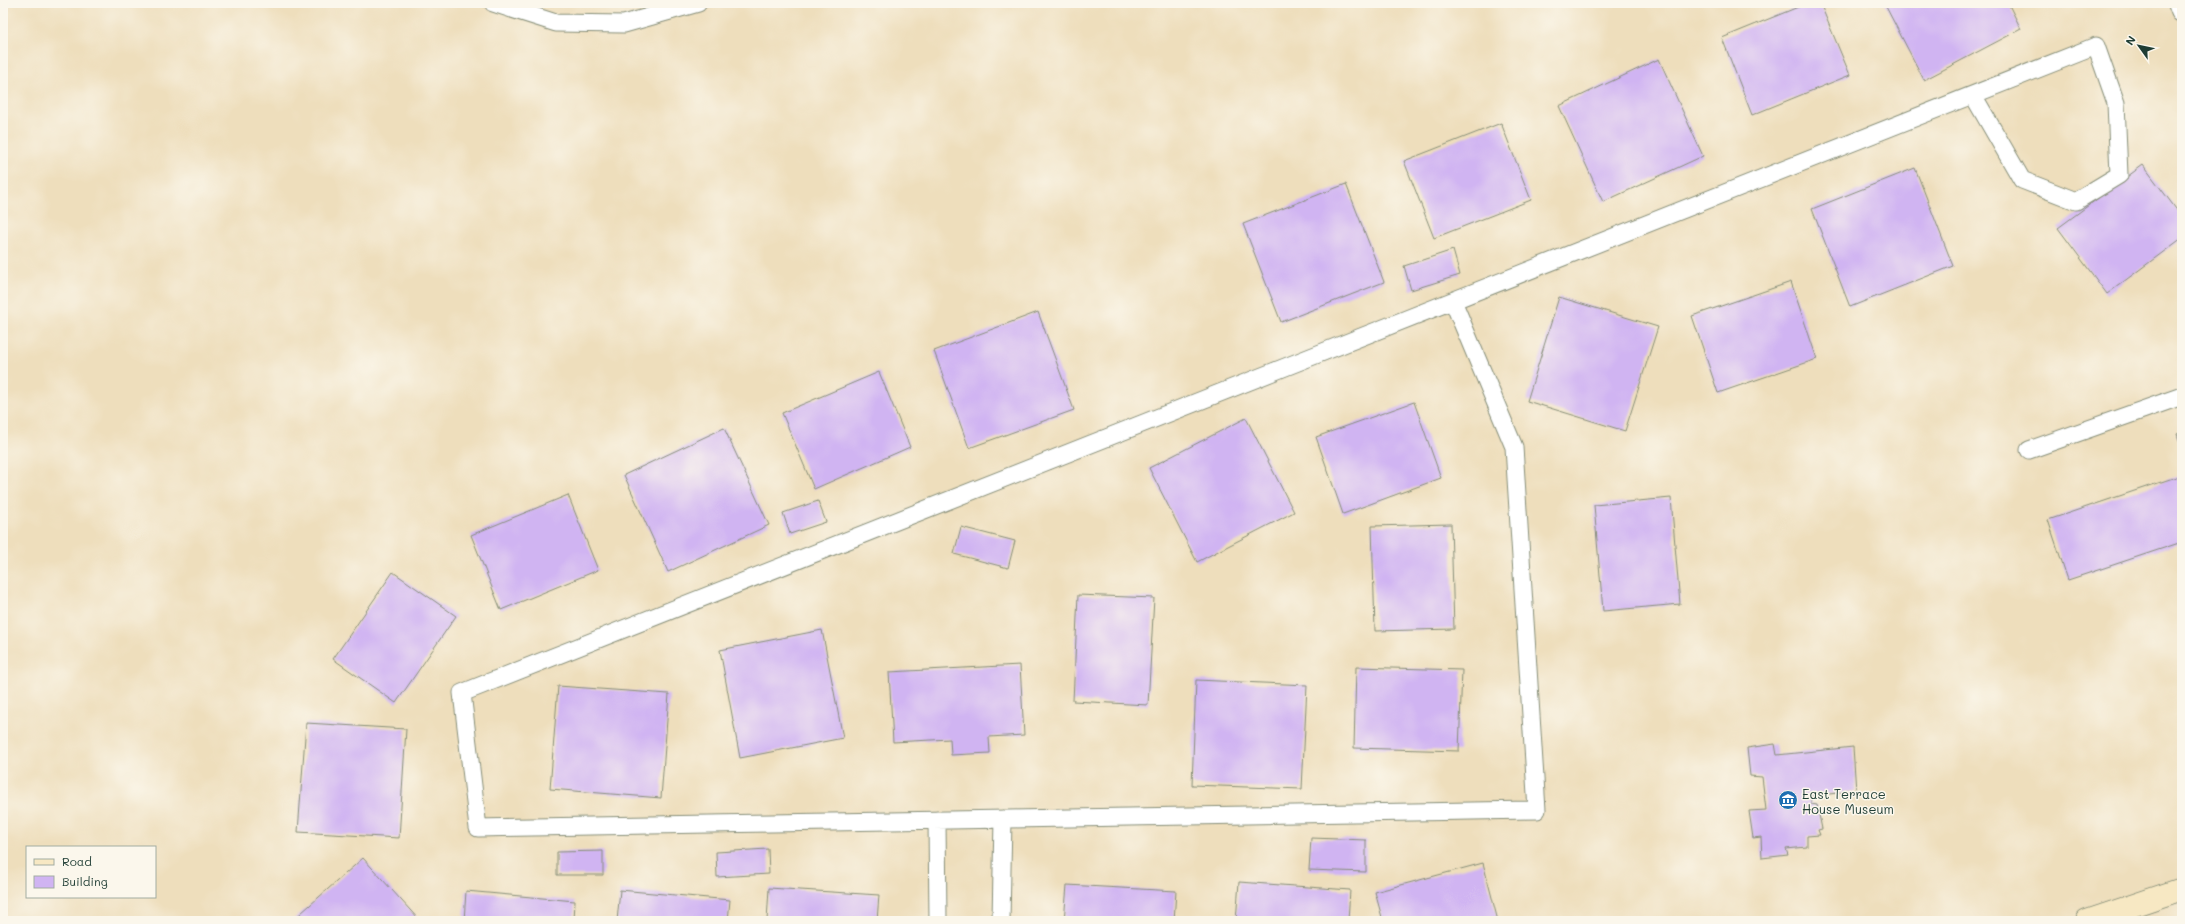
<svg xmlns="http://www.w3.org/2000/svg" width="2185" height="924" font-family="Mali,sans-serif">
<rect width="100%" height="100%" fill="#fbf7ec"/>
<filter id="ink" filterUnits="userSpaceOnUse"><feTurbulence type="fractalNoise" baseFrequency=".025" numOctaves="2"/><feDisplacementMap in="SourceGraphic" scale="8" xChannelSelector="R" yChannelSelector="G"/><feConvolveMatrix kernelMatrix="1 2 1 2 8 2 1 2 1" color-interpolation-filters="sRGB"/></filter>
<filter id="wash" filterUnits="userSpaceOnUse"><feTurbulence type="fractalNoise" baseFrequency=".012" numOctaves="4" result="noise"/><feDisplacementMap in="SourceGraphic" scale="16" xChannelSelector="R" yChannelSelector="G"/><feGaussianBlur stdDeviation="0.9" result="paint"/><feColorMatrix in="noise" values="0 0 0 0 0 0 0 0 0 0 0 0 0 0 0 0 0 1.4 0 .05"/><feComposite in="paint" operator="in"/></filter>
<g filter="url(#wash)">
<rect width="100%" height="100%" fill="#eedebc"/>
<g id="blocks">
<!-- building -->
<path fill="#d0b4f2" d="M1808,3H1820L1850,75L1752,115L1722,38Z
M1884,3H2008L2021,29L1924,80Z
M1659,59L1703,156L1603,202L1559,106Z
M1501,123L1531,200L1434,238L1404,161Z
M2143,165L2182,217V238L2107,294L2058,228Z
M1915,168L1953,266L1850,307L1812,209Z
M1346,184L1384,282L1281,322L1243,224Z
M1453,250L1460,275L1411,290L1404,266Z
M1791,282L1817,359L1718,393L1692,316Z
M1559,297L1658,327L1625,431L1527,401Z
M1038,312L1074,410L969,448L934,351Z
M879,372L910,447L814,489L782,413Z
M1414,402L1441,478L1343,514L1316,437Z
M1246,418L1294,512L1197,562L1149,468Z
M724,428L769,525L668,572L624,475Z
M2182,432V450L2177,434Z
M2182,475V542L2068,580L2048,520Z
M568,495L598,570L501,610L471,535Z
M1671,498L1680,604L1603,611L1594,505Z
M818,501L826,522L790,534L783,513Z
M1451,524L1454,629L1375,631L1372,526Z
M961,527L1015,541L1008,568L954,554Z
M393,572L456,616L396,703L333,659Z
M1078,595L1154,598L1148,705L1073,701Z
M822,630L843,738L740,758L720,650Z
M1020,665L1024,735L989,737L990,753L951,755L950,739L893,742L889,672Z
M1356,667L1462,670L1459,751L1354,748Z
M1196,680L1307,685L1302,789L1192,785Z
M558,686L669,694L661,798L550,789Z
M306,723L406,729L399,838L298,832Z
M1775,744L1777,755L1853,747L1856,791L1811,796V804L1817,805L1822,829L1818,830L1820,835L1807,836V847L1786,849L1788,855L1762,858L1761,837L1753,838L1749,811L1766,810L1762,777L1750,776L1747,748Z
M1311,838L1366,840V872L1309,870Z
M768,849L769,874L717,877L716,852Z
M603,851V875H557V852Z
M363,858L420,921H292Z
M1483,863L1498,921H1383L1375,892Z
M1239,882L1350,890L1348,921H1236Z
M1067,885L1176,891L1174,921H1064Z
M769,888L879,895L877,921H767Z
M620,890L730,900L728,921H617Z
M466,891L575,901L574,921H464Z"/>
</g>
</g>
<g filter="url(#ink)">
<use href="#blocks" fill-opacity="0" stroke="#868e78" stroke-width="1"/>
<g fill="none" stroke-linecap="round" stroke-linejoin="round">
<!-- lane casing -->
<g stroke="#868e78" stroke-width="19">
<path id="lane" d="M493,3L556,23L624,24L698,3
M1453,301L1514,447L1537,810L478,828L462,693C1007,478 1551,261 2096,46L2116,103L2119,175L2076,201L2022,180L1973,95
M2029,450L2182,396
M937,820L938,921
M1001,921L1003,819"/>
</g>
<!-- street casing -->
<g stroke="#868e78" stroke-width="24">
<path id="street" d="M2179,3L2182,11"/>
</g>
<!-- secondary casing -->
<g stroke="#868e78" stroke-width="24">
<path id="secondary" d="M2087,921L2182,889"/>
</g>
<!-- lane -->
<use href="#lane" stroke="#fff" stroke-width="17"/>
<!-- street -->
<use href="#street" stroke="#fff" stroke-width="22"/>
<!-- secondary -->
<use href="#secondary" stroke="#f7e8c3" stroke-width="22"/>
</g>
</g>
<!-- icons -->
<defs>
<g id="museum-disc" transform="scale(1)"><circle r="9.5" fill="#1f6fb2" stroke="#fbf7ec"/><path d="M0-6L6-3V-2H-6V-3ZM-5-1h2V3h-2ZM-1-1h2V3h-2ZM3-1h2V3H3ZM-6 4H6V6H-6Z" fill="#fff"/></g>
</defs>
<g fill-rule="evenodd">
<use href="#museum-disc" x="1788" y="800"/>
</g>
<g text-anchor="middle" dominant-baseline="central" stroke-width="3" stroke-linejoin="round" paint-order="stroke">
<!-- poi labels -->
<g font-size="13" fill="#1f3d34" stroke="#fbf7ec" text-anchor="start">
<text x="1802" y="793">East Terrace<tspan x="1802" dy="15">House Museum</tspan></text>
</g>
</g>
<!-- margin -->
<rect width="2185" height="924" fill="none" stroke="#fbf7ec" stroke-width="16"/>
<!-- legend -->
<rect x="26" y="846" width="130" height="52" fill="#fbf7ec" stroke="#a3ada2"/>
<rect x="34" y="859" width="20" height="6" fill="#f7e8c3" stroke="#a3ada2"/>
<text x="62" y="866" font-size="12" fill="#1f3d34">Road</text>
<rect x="34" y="876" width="20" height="12" fill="#d0b4f2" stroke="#a3ada2"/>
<text x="62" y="886" font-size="12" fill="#1f3d34">Building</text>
<!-- north arrow -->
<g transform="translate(2139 46) rotate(303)" stroke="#fbf7ec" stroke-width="3" paint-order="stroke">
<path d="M0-3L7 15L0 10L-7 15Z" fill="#1f3d34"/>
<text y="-6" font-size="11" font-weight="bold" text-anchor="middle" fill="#1f3d34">N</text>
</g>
</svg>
